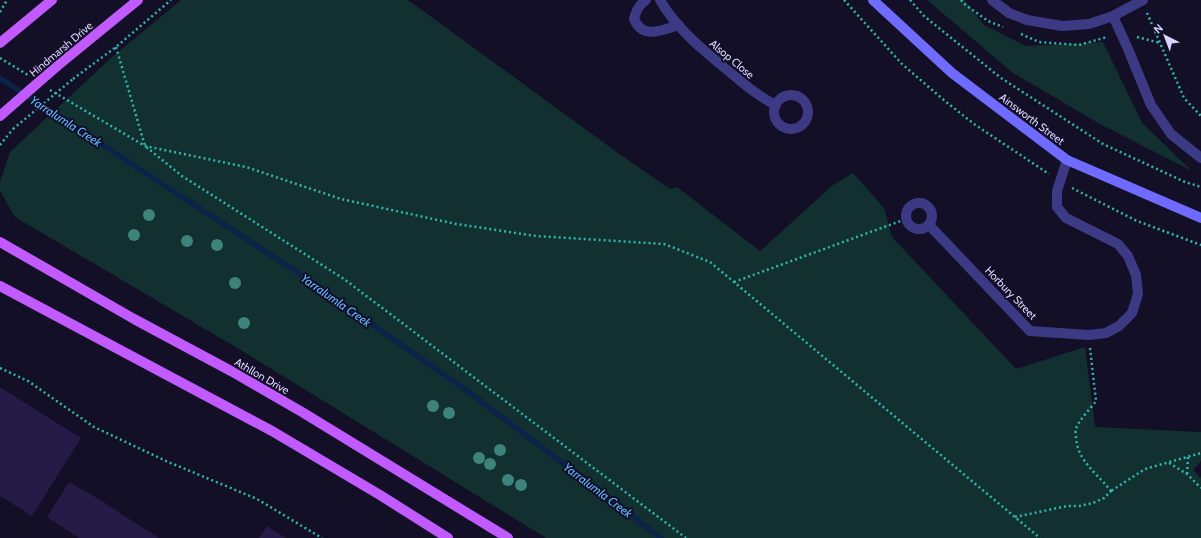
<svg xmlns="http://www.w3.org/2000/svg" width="1201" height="538" font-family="Cabin,sans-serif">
<rect width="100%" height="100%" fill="#130f26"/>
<!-- green -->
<path fill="#12302f" d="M181,0H408L618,153L670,189L677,187L760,251L833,185L853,173L884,208L892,237L1016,369L1085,347L1095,427L1201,432V461L1193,470L1201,478V538H546L244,352L15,217L0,191V182L10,152L111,58Z
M927,0H965L984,25L1026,46L1103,42L1142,123L1192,171L1100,124L1013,73Z"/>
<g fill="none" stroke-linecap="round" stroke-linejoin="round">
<!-- stream -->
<path stroke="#0c2248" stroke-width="5.5" d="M0,78L297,272L469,392L661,538"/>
</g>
<!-- building -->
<path fill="#241b47" d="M0,387L81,438L32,516L0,496Z
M69,482L95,497L159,538H79L47,517Z
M267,526L286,538H259Z"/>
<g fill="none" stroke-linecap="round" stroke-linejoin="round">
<!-- path -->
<path stroke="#2fb8b0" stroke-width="2.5" stroke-dasharray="2 3" stroke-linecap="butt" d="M844,0L902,64L945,101L974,124L1049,174
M910,0L924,16L1001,78L1103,144L1185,182L1201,187
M961,0L963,3L988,21L1003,27
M0,12L7,0
M1147,13L1184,98L1201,116
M1021,34L1039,42L1079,45L1107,37
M1137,37L1160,43
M116,47L145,146L182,176L344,279L686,538
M0,58L28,75
M73,79L116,47L171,0
M50,90L145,146L246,167L341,199L456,224L536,236L664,244L710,262L1040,538
M0,145L13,129
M1072,188L1137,221L1201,245
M734,282L906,219
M1090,348L1096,401C1091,408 1078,421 1076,429C1075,431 1076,435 1076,438C1078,462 1098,474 1111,491
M0,368L28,381L94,427L166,461L257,499L322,538
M1169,463L1187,474L1201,488
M1187,474L1188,457
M1015,517L1067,506H1079L1093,503L1104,498L1112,490L1111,491L1145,469L1201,453"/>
<!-- street -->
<path stroke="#3d3a85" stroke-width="10" d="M646,0C639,5 636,10 634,19C643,40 662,30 679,25
M660,0C676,28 702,49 726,69C742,82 757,96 776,105
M992,0L1009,13L1027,20L1062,26L1089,24L1113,16L1143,0
M1113,16L1128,49L1151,105L1171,134L1201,158
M774 112a17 17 0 1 1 34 0a17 17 0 1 1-34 0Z
M906 216a13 13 0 1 1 26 0a13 13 0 1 1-26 0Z
M929,225L1030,331L1089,335L1106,333L1119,326L1132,313L1138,294L1136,275L1128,256L1118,244L1066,218L1057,207V191L1067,160"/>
<!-- secondary -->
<path stroke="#6f6bff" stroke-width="10" d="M873,0L952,73L1067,160L1201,218"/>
<!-- primary -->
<path stroke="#c25bff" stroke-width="10" d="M0,43L52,0
M56,67L138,0
M0,242L134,319L231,371L302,412L508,538
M0,286L272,431L380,495L448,538"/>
<!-- path-bridge -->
<path stroke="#2fb8b0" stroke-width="2.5" stroke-dasharray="2 3" stroke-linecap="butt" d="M13,129L73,79"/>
<!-- primary-bridge -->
<path stroke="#c25bff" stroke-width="10" d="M0,116L56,67"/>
</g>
<!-- trees -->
<g fill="#3d827b">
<circle cx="149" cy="215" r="6"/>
<circle cx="134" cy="235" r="6"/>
<circle cx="187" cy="241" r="6"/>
<circle cx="217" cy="245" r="6"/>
<circle cx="235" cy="283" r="6"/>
<circle cx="244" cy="323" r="6"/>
<circle cx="433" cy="406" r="6"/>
<circle cx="449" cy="413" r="6"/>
<circle cx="500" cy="450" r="6"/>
<circle cx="479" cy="458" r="6"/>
<circle cx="490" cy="464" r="6"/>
<circle cx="508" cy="480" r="6"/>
<circle cx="521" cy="485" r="6"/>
</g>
<g text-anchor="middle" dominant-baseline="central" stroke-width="4" stroke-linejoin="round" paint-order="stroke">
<!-- street labels -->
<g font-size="11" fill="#d9d4ff" stroke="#130f26">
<text transform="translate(61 49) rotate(-40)">Hindmarsh Drive</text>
<text transform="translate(732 59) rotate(40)">Alsop Close</text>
<text transform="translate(1032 119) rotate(37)">Ainsworth Street</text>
<text transform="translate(1011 293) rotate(46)">Horbury Street</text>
<text transform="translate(262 376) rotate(30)">Athllon Drive</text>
</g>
<!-- water labels -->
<g font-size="12" font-style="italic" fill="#62b6ff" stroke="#130f26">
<text transform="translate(66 121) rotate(33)">Yarralumla Creek</text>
<text transform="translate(336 300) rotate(35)">Yarralumla Creek</text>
<text transform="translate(598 490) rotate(37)">Yarralumla Creek</text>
</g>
</g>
<!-- north arrow -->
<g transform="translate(1165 36) rotate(318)" stroke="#130f26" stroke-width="3" paint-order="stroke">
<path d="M0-3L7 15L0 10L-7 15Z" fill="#d9d4ff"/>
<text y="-6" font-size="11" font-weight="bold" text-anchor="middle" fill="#d9d4ff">N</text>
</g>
</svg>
